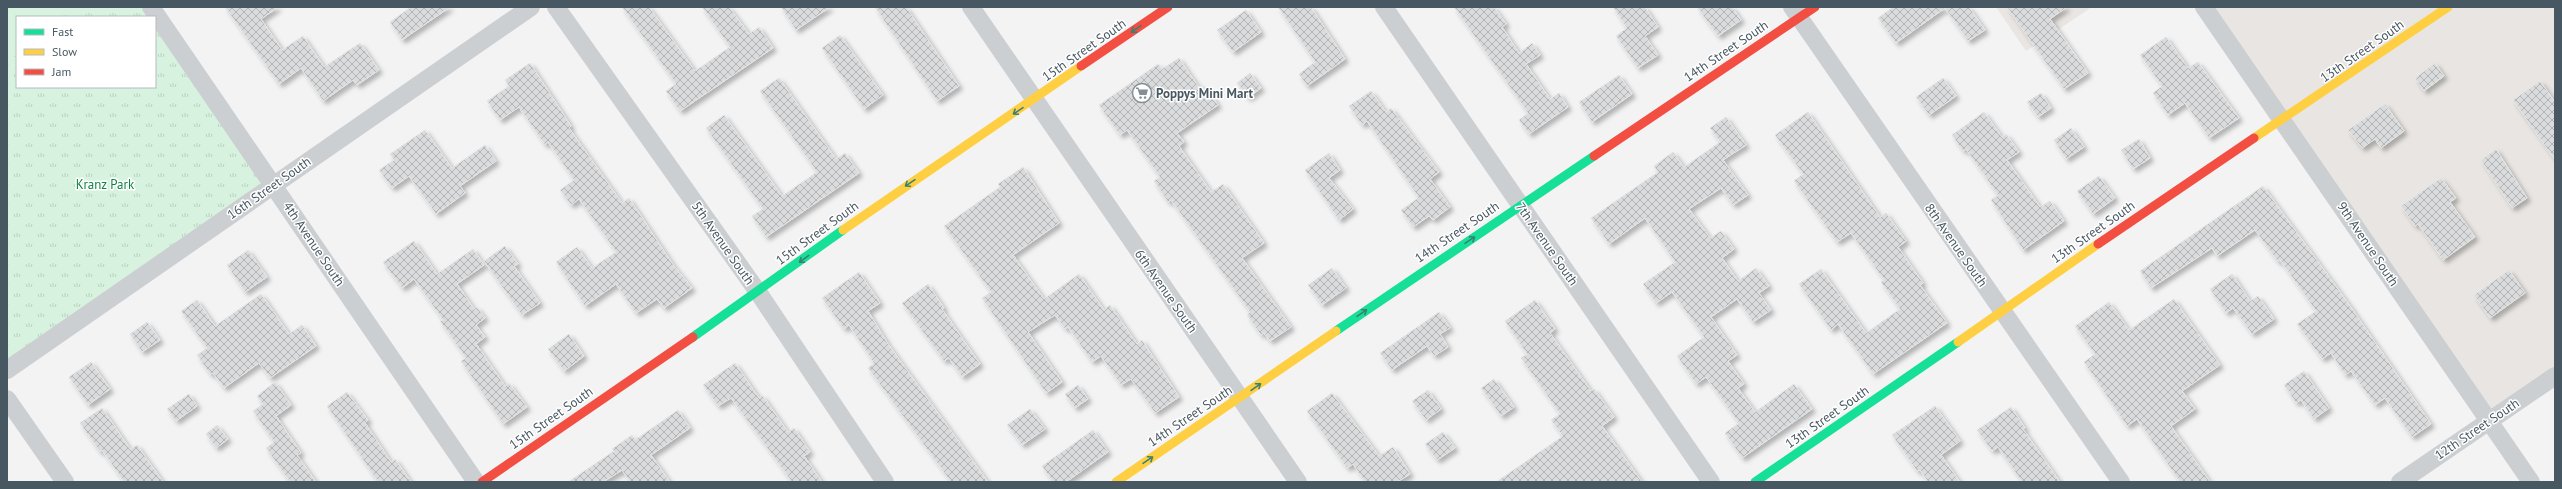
<svg xmlns="http://www.w3.org/2000/svg" width="2562" height="489" font-family="'PT Sans',sans-serif">
<defs>
<pattern id="grass-tufts" width="24" height="20" patternUnits="userSpaceOnUse"><rect width="24" height="20" fill="#d7f3df"/><path d="M3 7l-1-3M5 7V3M7 7l1-3M15 17l-1-3M17 17v-4M19 17l1-3" fill="none" stroke="#bad2c2"/></pattern>
<pattern id="building-cross-hatch" width="8" height="8" patternUnits="userSpaceOnUse"><rect width="8" height="8" fill="#dadbdc"/><path d="M0 0l8 8M0 8l8-8" fill="none" stroke="#b3b4b6"/></pattern>
<filter id="shadow"><feDropShadow dx="3.5" dy="3.5" stdDeviation="2" flood-color="#0004"/></filter>
</defs>
<rect width="100%" height="100%" fill="#f4f3f3"/>
<!-- commercial -->
<path fill="#e8e5e2" d="M1996,7H2092L2026,51Z
M2204,7H2555V376L2489,421Z"/>
<!-- grass -->
<path fill="url(#grass-tufts)" fill-rule="evenodd" d="M7,7H150L274,185L7,370ZM17,17H155V87H17Z"/>
<!-- garden -->
<path fill="#d7f3df" d="M7,7H67L73,15L17,17V54L7,61Z"/>
<!-- building -->
<path fill="url(#building-cross-hatch)" stroke="#e5e5e6" filter="url(#shadow)" d="M225,7H278L261,19L282,50L303,36L324,67L360,43L379,70L357,85L353,80L323,101L301,68L279,84Z
M411,7H450L402,40L390,22Z
M622,7H649L695,71L730,47L702,7H729L749,34L759,27L773,48L680,111L666,91L676,84Z
M781,7H830L796,30Z
M875,7H906L959,86L937,101Z
M1278,7H1311L1345,59L1307,86L1299,74L1315,62Z
M1454,7H1494L1506,24L1502,27L1519,53L1532,43L1540,55L1526,64L1550,99L1559,93L1568,107L1529,134L1519,120L1528,113Z
M1613,7H1645L1658,27L1645,36L1658,55L1638,68L1616,36L1627,28Z
M1697,7H1732L1741,20L1718,36Z
M1893,7H1969L1985,30L1968,41L1945,8L1896,43L1878,18Z
M2007,7H2067L2050,19L2088,73L2064,89Z
M1246,10L1261,32L1233,52L1217,30Z
M840,35L883,95L864,109L822,48Z
M2166,37L2188,68L2198,62L2239,118L2209,138L2185,103L2168,115L2153,93L2162,86L2140,55Z
M1179,58L1200,89L1205,86L1218,105L1177,133L1184,142L1179,146L1211,192L1223,184L1264,243L1242,258L1291,327L1270,341L1264,333L1261,335L1247,315L1250,312L1171,200L1168,202L1154,181L1160,177L1127,130L1120,135L1099,105L1158,64L1162,69Z
M530,63L571,126L569,128L622,203L629,198L674,266L692,288L664,308L657,299L636,313L616,284L585,306L556,262L577,247L592,268L616,252L579,199L571,205L560,190L574,180L548,142L545,145L519,107L500,120L487,101L509,86L505,80Z
M2435,63L2444,76L2424,91L2415,78Z
M1250,73L1261,88L1248,98L1237,83Z
M1619,75L1632,94L1592,122L1579,102Z
M779,78L836,159L845,153L859,173L766,237L752,216L763,209L706,128L724,115L782,196L817,172L760,91Z
M1943,78L1956,96L1929,115L1916,97Z
M2540,81L2555,102V160L2513,100Z
M1371,91L1386,112L1391,108L1439,172L1430,179L1450,207L1433,220L1429,216L1413,227L1401,210L1418,198L1417,195L1367,121L1362,125L1349,106Z
M2041,93L2051,108L2038,117L2027,102Z
M2385,104L2404,131L2381,148L2375,139L2362,148L2348,130Z
M1808,112L1880,217L1886,213L1906,241L1898,247L1923,283L1920,285L1947,323L1873,374L1838,324L1831,330L1799,284L1821,269L1866,333L1900,309L1881,282L1884,280L1851,233L1837,242L1794,181L1803,174L1775,135Z
M1984,112L2002,137L2006,134L2019,152L2007,160L2040,207L2050,201L2064,221L2023,250L1991,200L1998,195L1966,149L1963,151L1952,135Z
M1726,117L1746,145L1723,160L1748,195L1733,205L1721,188L1689,209L1710,238L1721,231L1734,249L1722,258L1738,281L1756,268L1769,286L1759,293L1771,310L1753,322L1737,299L1711,317L1737,355L1728,361L1744,384L1738,388L1755,412L1794,384L1812,409L1742,458L1725,433L1739,423L1706,377L1696,384L1677,356L1704,337L1672,292L1656,303L1643,284L1675,262L1645,218L1609,244L1591,218L1658,172L1654,166L1673,152L1684,167L1720,142L1710,128Z
M2071,128L2084,147L2066,159L2054,140Z
M425,130L452,168L485,145L496,161L460,186L465,193L436,214L409,176L392,188L379,170L394,160L390,154Z
M2139,139L2150,158L2133,169L2121,150Z
M2496,149L2527,198L2512,208L2481,160Z
M1329,153L1340,170L1329,178L1353,209L1339,220L1305,170Z
M1023,167L1059,223L1013,255L1044,299L1079,274L1104,310L1110,305L1137,344L1142,340L1179,397L1155,413L1131,379L1121,385L1101,356L1092,362L1068,327L1065,329L1055,315L1028,332L1062,382L1046,393L982,298L991,292L944,226L1000,187L998,184Z
M2099,176L2115,198L2093,214L2077,191Z
M2441,178L2456,198L2450,202L2475,237L2443,260L2418,224L2415,226L2401,206Z
M2263,186L2348,303L2431,424L2412,437L2385,398L2375,405L2351,371L2345,375L2331,353L2322,359L2297,324L2316,311L2280,260L2278,262L2255,230L2217,256L2212,248L2151,288L2140,271Z
M414,241L437,274L473,249L484,265L457,284L474,309L477,307L485,318L476,325L485,337L476,344L505,386L509,383L527,407L503,424L461,361L466,358L440,321L443,320L414,279L402,288L383,262Z
M505,246L518,264L514,266L540,303L522,315L484,261Z
M248,250L267,277L245,292L227,265Z
M1332,268L1346,288L1322,305L1308,285Z
M2509,270L2525,293L2490,318L2474,295Z
M859,272L880,303L868,311L888,344L988,482H951L868,368L874,363L849,325L844,329L822,298Z
M2232,274L2250,301L2258,296L2274,319L2252,334L2233,308L2226,313L2210,289Z
M928,284L944,308L942,309L980,364L962,377L949,358L944,361L902,303Z
M261,294L289,334L302,325L316,346L270,378L259,363L224,388L213,373L210,374L197,355L207,348L181,311L197,300L215,326Z
M2174,299L2220,365L2182,391L2195,409L2171,426L2210,482H2180L2137,419L2127,426L2084,362L2095,354L2075,326L2109,302L2129,330Z
M1535,300L1555,329L1550,333L1591,391L1594,389L1614,417L1602,426L1642,482H1496L1563,436L1551,420L1560,414L1521,358L1527,354L1505,321Z
M1439,312L1450,328L1440,334L1448,347L1434,356L1427,346L1392,370L1380,353Z
M147,322L160,340L142,352L130,334Z
M569,334L584,356L564,371L548,349Z
M91,362L110,389L88,405L69,377Z
M735,363L759,398L762,395L788,432L794,428L810,452L804,456L822,482H792L731,398L718,406L703,385Z
M2304,371L2329,408L2314,419L2301,400L2296,403L2284,385Z
M1494,379L1514,407L1501,416L1481,388Z
M275,382L291,405L276,416L301,453L297,455L316,482H290L266,448L274,442L253,411L263,404L257,396Z
M1078,385L1088,399L1075,408L1065,394Z
M1428,390L1441,409L1426,420L1412,401Z
M347,392L368,420L365,423L391,462L395,459L411,482H378L351,442L327,406Z
M1332,393L1379,456L1393,447L1410,474L1397,482H1365L1353,464L1347,468L1307,411Z
M189,394L197,406L176,421L167,409Z
M1935,406L1960,441L1941,455L1960,482H1928L1920,470L1917,471L1892,435Z
M2011,407L2025,428L2023,429L2060,482H2022L1998,447L1992,451L1977,430Z
M102,408L130,449L137,445L163,482H124L102,450L100,452L80,423Z
M1030,409L1045,429L1022,445L1007,425Z
M678,410L690,428L651,455L670,482H630L622,470L603,482H568L614,451L612,449L632,435L635,440Z
M217,425L228,439L216,448L206,434Z
M1093,430L1108,452L1066,482H1053L1042,466Z
M1443,432L1455,448L1437,460L1425,444Z"/>
<g fill="none" stroke-linecap="round" stroke-linejoin="round">
<!-- street -->
<path stroke="#cccfd2" stroke-width="18" d="M151,7L476,482
M556,7L758,292L885,482
M971,7L1298,482
M1384,7L1711,482
M1792,7L2121,482
M2204,7L2531,482
M7,370L531,7
M7,399L65,482
M2400,482L2555,376"/>
<!-- fast -->
<path stroke="#16e098" stroke-width="9" d="M1336,331L1594,156
M693,337L843,230
M1755,482L1958,342"/>
<!-- slow -->
<path stroke="#ffcf43" stroke-width="9" d="M2254,138L2448,7
M843,230L1081,66
M1958,342L2098,244
M1116,482L1336,331"/>
<!-- jam -->
<path stroke="#f24e42" stroke-width="9" d="M1081,66L1168,7
M1594,156L1815,7
M2098,244L2254,138
M482,482L693,337"/>
</g>
<!-- one-way arrows -->
<defs><path id="oneway-shaft" d="M-6 0H5M1.5-3L5.5 0L1.5 3" fill="none" stroke-width="1.6" stroke-linecap="round" stroke-linejoin="round"/></defs>
<g stroke="#398172">
<use href="#oneway-shaft" transform="translate(1136 29) rotate(145)"/>
<use href="#oneway-shaft" transform="translate(1018 111) rotate(146)"/>
<use href="#oneway-shaft" transform="translate(910 183) rotate(146)"/>
<use href="#oneway-shaft" transform="translate(1470 240) rotate(-34)"/>
<use href="#oneway-shaft" transform="translate(804 259) rotate(144)"/>
<use href="#oneway-shaft" transform="translate(1362 313) rotate(-35)"/>
<use href="#oneway-shaft" transform="translate(1256 387) rotate(-35)"/>
<use href="#oneway-shaft" transform="translate(1148 460) rotate(-34)"/>
</g>
<!-- icons -->
<defs>
<g id="supermarket-ring" transform="scale(1)"><circle r="9.5" fill="#fff" stroke="#848e95" stroke-width="1.5"/><path d="M-6-5.5h2.5l.6 2H6L4.5 2H-2.5L-4.4-4H-6ZM-1.5 3.2a1.3 1.3 0 1 0 .1 0ZM3 3.2a1.3 1.3 0 1 0 .1 0Z" fill="#848e95"/></g>
</defs>
<g fill-rule="evenodd">
<use href="#supermarket-ring" x="1142" y="93"/>
</g>
<g text-anchor="middle" dominant-baseline="central" stroke-width="3" stroke-linejoin="round" paint-order="stroke">
<!-- street labels -->
<g font-size="13" fill="#485862" stroke="#fff">
<text transform="translate(1084 50) rotate(-35)">15th Street South</text>
<text transform="translate(1726 51) rotate(-34)">14th Street South</text>
<text transform="translate(2362 51) rotate(-35)">13th Street South</text>
<text transform="translate(269 188) rotate(-35)">16th Street South</text>
<text transform="translate(1457 232) rotate(-34)">14th Street South</text>
<text transform="translate(2093 232) rotate(-35)">13th Street South</text>
<text transform="translate(817 233) rotate(-36)">15th Street South</text>
<text transform="translate(723 243) rotate(55)">5th Avenue South</text>
<text transform="translate(314 244) rotate(56)">4th Avenue South</text>
<text transform="translate(1547 244) rotate(55)">7th Avenue South</text>
<text transform="translate(2368 244) rotate(56)">9th Avenue South</text>
<text transform="translate(1956 245) rotate(55)">8th Avenue South</text>
<text transform="translate(1166 291) rotate(55)">6th Avenue South</text>
<text transform="translate(1190 416) rotate(-34)">14th Street South</text>
<text transform="translate(1827 417) rotate(-35)">13th Street South</text>
<text transform="translate(551 418) rotate(-35)">15th Street South</text>
<text transform="translate(2477 429) rotate(-34)">12th Street South</text>
</g>
<!-- poi labels -->
<g font-size="13" font-weight="bold" fill="#485862" stroke="#fff" text-anchor="start">
<text x="1156" y="93">Poppys Mini Mart</text>
</g>
<!-- park labels -->
<g font-size="13" fill="#118540" stroke="#fff">
<text x="105" y="184">Kranz Park</text>
</g>
</g>
<!-- border -->
<rect width="2562" height="489" fill="none" stroke="#485862" stroke-width="16"/>
<!-- legend -->
<rect x="16" y="16" width="140" height="72" fill="#ffffff" stroke="#b6bcc0"/>
<rect x="24" y="29" width="20" height="6" fill="#16e098" stroke="#b6bcc0"/>
<text x="52" y="36" font-size="12" fill="#485862">Fast</text>
<rect x="24" y="49" width="20" height="6" fill="#ffcf43" stroke="#b6bcc0"/>
<text x="52" y="56" font-size="12" fill="#485862">Slow</text>
<rect x="24" y="69" width="20" height="6" fill="#f24e42" stroke="#b6bcc0"/>
<text x="52" y="76" font-size="12" fill="#485862">Jam</text>
</svg>
